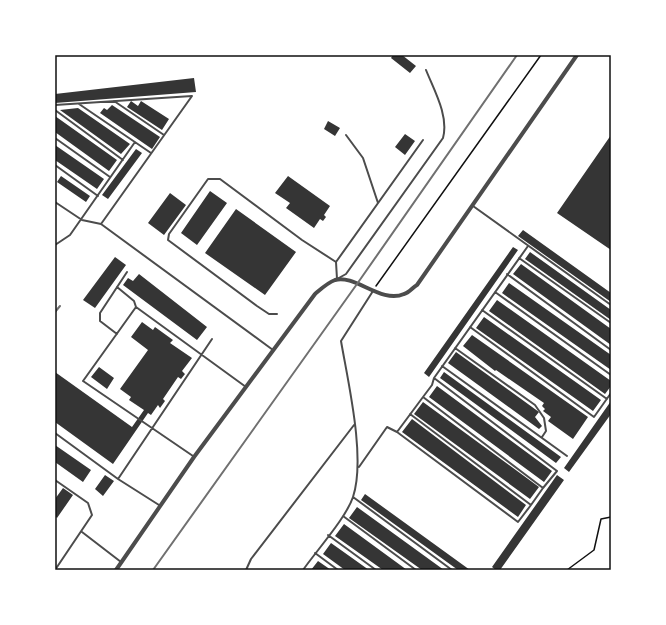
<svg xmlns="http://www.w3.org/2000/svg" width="666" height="625" font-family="Rubik,sans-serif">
<rect width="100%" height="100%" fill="#fff"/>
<!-- building -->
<path fill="#353535" d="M393,55H402L416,66L410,73L391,58Z
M194,78L196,92L55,103V94Z
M131,101L138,106L141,101L169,119L162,130L127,107Z
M112,105L160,137L152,149L100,113L104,108L107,110Z
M78,108L130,144L121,154L60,110Z
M55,116L117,160L109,171L55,132Z
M328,121L340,128L335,136L324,129Z
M405,134L415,141L405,155L395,147Z
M611,135V250L557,213Z
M55,145L104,179L97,189L55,160Z
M136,149L142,153L108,199L102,195Z
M61,176L90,196L86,202L57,182Z
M288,176L330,206L324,215L326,217L323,221L320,219L314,228L286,208L290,203L275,193Z
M210,191L227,203L197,245L181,233Z
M170,193L186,205L164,235L148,223Z
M236,209L296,252L265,295L205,253Z
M523,230L611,293V302L518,236Z
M513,247L518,250L429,377L424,373Z
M530,252L611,310V320L525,259Z
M115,257L126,265L95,308L83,300Z
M521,264L611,329V345L513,274Z
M139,274L207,327L197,340L123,285L128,278L133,281Z
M509,283L611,355V370L502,293Z
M497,300L611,381V386L605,394L489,311Z
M484,317L601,400L593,411L476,328Z
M142,322L153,330L155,327L173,340L170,343L192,358L182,371L185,374L181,379L178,377L163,399L165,401L160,408L158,405L151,415L148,413L113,464L55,422V372L132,427L144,410L129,400L131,397L120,389L148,350L131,337Z
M472,335L588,417L573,439L548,421L551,417L543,411L545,409L542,406L544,403L496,370L495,371L463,346Z
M456,352L539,412L535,417L542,426L539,429L448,363Z
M99,367L114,378L107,389L91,377Z
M444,372L561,457L556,463L440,378Z
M437,386L552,471L544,482L429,397Z
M611,401V414L569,472L564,468Z
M423,402L539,487L530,499L414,414Z
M412,419L526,505L518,517L402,432Z
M55,445L91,470L83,482L55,462Z
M105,475L114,481L103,496L95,489Z
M557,475L564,480L500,570H496L492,567Z
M63,488L73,495L57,518L55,516V499Z
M365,494L470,570H458L361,500Z
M357,507L444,570H422L349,518Z
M344,524L407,570H383L335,536Z
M331,543L369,570H345L323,554Z
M318,561L331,570H311Z"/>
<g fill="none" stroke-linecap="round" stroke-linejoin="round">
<!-- path -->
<path stroke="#111" stroke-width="1.5" d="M376,286L541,55
M567,570L594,550L601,519L611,517"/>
<!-- service -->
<path stroke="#4c4c4c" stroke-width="2" d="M114,101L164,135
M79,104L151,153
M55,105L192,96L101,224
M55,110L123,160
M346,135L363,158L378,203
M55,138L110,177
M55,165L98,196
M55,202L82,220L101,224L273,350
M473,206L611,305
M55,245L70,235L135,142
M519,258L611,323
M336,262L423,140
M507,274L611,350
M117,287L134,301L136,307L246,387
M495,292L611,375
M136,307L83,381L193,456
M482,310L607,399
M277,314H269L257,306L168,240L169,234L208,179H220L302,240L336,262L337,279L346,274L443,138C449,116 434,90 426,70
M470,327L594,417L611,393
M117,334L100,321V313L127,272
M455,348L535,405L544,418L546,431L542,437
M442,366L567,456
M434,378L557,471L543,488L423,397L432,385L434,378L528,246
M410,414L531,505L543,488
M397,432L423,397
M55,433L118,479L159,505
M359,467L387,427L397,432L518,522L531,505
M118,479L212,339
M55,480L88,503L92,515L55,570
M353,497L452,570
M343,516L416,570
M82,532L121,562
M328,535L376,570
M315,553L338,570
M246,570L251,559L354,425
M303,570C317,550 346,518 353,497C366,458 348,382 341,341L373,291"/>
<!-- minor -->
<path stroke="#4c4c4c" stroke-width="4" d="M116,570L194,457L315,294C321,289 327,283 335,280C355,274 381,304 404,294C409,293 413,287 417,285L577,55"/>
<!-- rail -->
<path stroke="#707070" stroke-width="2" d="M55,312L60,306
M153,570L357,284L517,55"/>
</g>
<!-- border -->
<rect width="666" height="625" fill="none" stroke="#ffffff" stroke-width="112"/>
<rect x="56" y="56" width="554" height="513" fill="none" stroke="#111" stroke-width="1.5"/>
</svg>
